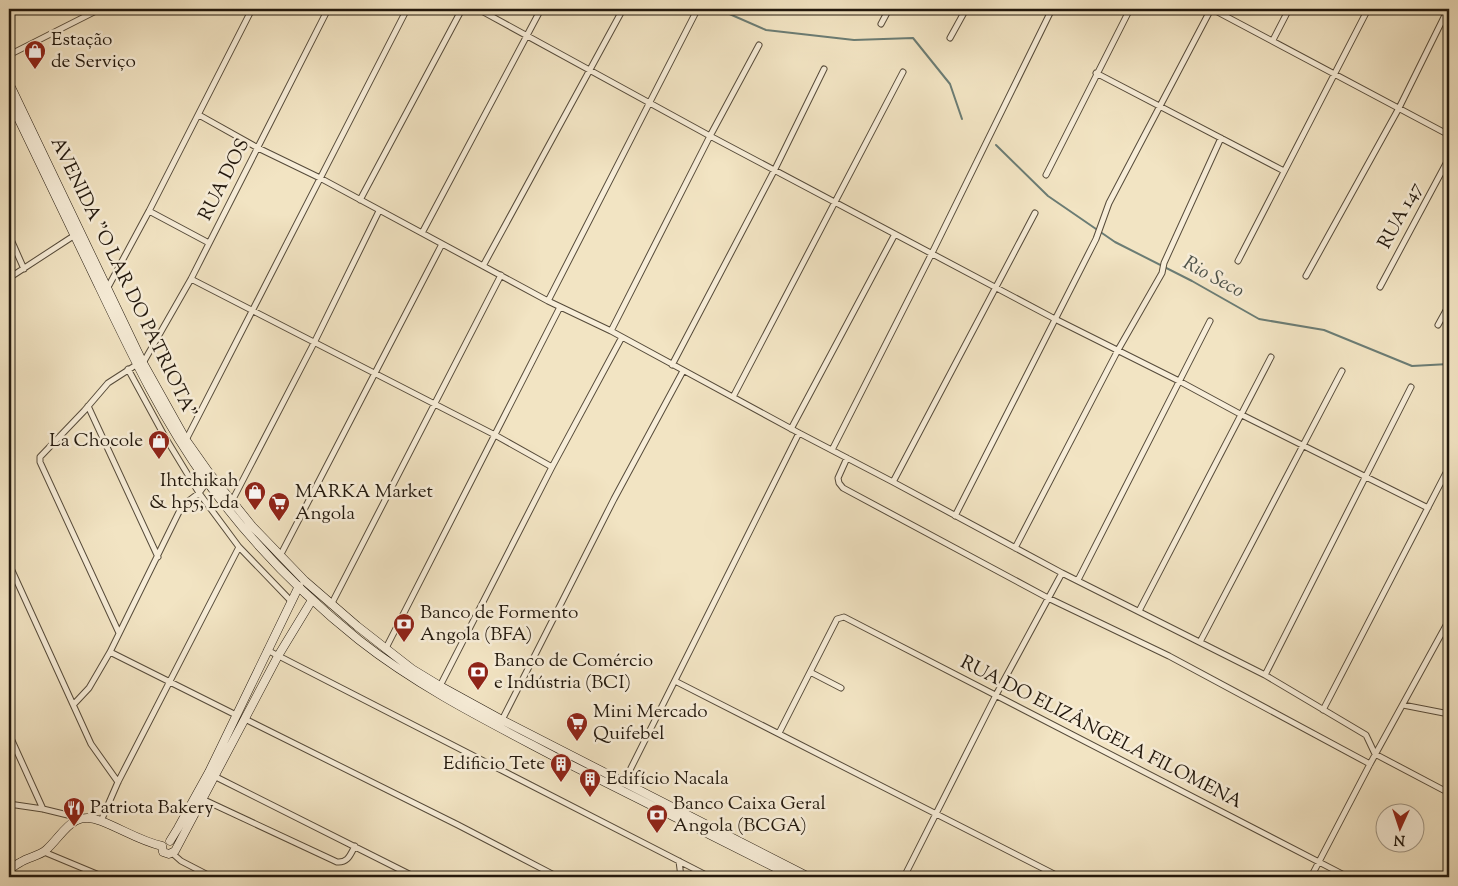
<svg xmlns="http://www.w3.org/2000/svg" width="1458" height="886" font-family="'Sorts Mill Goudy',serif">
<rect width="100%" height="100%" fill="#f2e4c3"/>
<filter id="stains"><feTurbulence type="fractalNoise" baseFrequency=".004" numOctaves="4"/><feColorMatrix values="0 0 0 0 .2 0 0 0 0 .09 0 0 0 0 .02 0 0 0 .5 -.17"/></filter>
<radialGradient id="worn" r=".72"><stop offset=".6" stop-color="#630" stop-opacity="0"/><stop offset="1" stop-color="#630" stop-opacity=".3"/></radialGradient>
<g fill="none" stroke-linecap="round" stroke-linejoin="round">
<!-- stream -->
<path stroke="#6b7c74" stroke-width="2" d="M718,9L766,30L854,40L913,38L950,84L962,119
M996,145L1048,196L1115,242L1192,281L1259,319L1324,330L1412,366L1449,364"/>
<!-- street casing -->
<g stroke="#564b3a" stroke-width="7">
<path id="street" d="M478,9L710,136L1055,319L1179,381L1240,414L1428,508
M1212,9L1449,135
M881,24L889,9
M950,38L966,9
M1273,40L1289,9
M9,55L100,9
M1096,73L1284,171
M199,115L258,148L320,178L548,301L611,331L799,433L893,482L1062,573L1265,675L1366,735L1375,754L1449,793
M1046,175L1130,9
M360,200L462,9
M149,211L209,243
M422,233L541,9
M9,235L24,269
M1238,261L1368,9
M483,266L623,9
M1306,276L1399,108L1448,9
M9,278L75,235
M191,279L495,435L552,467
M1380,287L1449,158
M107,289L149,211L252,9
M548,301L696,12
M1438,325L1449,305
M611,331L710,136L759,45
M143,363L191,279L328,9
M672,365L775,169L824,69
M128,369L165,437L199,493L207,482
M733,397L903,72
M88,406L158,557
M791,429L895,234
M186,440L407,9
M832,450L932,253L1052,9
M847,458L838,478L839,483L843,488L1048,598L1169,656L1370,764
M893,482L1035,213
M232,501L314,343L379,211
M955,516L1096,239L1109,203L1211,9
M1015,548L1118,350L1162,273L1164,263L1221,138
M280,556L442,244
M9,564L91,744L118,782
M1078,580L1210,321
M331,605L501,275
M1139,611L1271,357
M119,633L40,462V457L84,411L108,383L136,365
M1200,642L1342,371
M386,648L560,307
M267,650L710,877
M110,652L236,715
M810,672L841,688
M1265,675L1411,387
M675,681L1060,877
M440,686L552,467L622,337
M74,704L89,688L110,652L180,510L187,502L199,493L239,547L291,601
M1403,705L1449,714
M1323,710L1449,467
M245,719L458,825L558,877
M502,720L614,499L683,371
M779,733L837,619L844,617L1348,877
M9,734L43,809
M214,776L413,876
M624,782L799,433
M202,799L337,862C348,863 350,855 355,846
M9,804L43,809L80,818
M101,821L118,782L239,547
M44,852L104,877
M172,853L181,861L212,877
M679,861L681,877
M904,877L996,695L1062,573
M1311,877L1370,764L1449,620"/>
</g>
<!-- secondary casing -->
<g stroke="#22180d" stroke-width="9">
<path id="secondary" d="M9,83L143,363L186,440L210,474L252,526L305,581L357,626L412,669L440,686L502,720L809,877
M9,99C37,158 66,217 94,276C128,347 161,418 208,483C250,541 303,595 359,640C420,688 489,722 557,758C636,798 715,837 794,877
M170,841L178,828L209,772L299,586
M162,846L163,852L169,854L175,851L278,656L312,600
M9,870C13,867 17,864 21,862C29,857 39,856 46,850C64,834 72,809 101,821C122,829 140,841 162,846"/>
</g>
<!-- street -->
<use href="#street" stroke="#f7edd8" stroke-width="5"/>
<!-- secondary -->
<use href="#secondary" stroke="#f7edd8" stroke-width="8"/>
</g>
<!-- icons -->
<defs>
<g id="shop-pin" transform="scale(1.125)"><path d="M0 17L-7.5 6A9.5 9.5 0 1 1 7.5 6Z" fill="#8f2418" stroke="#f7edd8"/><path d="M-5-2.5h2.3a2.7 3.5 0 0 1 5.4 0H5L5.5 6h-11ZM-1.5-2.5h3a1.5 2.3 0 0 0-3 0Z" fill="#fff"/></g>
<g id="supermarket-pin" transform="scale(1.125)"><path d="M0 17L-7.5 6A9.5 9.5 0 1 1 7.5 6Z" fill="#8f2418" stroke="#f7edd8"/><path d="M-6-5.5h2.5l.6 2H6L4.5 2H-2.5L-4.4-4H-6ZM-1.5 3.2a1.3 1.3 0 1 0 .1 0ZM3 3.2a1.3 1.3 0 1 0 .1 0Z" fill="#fff"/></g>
<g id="bank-pin" transform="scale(1.125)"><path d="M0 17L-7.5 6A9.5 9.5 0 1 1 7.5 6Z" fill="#8f2418" stroke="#f7edd8"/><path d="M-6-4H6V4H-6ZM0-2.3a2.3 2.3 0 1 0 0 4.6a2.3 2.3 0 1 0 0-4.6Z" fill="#fff"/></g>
<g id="building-pin" transform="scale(1.125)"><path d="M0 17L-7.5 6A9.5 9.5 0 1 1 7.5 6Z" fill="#8f2418" stroke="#f7edd8"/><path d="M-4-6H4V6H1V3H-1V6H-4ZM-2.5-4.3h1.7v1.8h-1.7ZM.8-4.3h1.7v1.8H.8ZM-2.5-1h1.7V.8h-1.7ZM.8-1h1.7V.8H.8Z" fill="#fff"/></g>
<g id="restaurant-pin" transform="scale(1.125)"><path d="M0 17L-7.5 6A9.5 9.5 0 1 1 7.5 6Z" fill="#8f2418" stroke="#f7edd8"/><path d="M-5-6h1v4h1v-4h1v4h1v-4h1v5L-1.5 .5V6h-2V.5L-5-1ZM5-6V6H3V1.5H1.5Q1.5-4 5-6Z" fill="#fff"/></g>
</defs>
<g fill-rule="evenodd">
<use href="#shop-pin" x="35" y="51"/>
<use href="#shop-pin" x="159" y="441"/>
<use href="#shop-pin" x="255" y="492"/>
<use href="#supermarket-pin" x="279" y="503"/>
<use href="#bank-pin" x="404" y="624"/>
<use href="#bank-pin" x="478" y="672"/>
<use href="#supermarket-pin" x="577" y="723"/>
<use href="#building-pin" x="561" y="764"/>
<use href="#building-pin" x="590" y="779"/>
<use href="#restaurant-pin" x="74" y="808"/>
<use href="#bank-pin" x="657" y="815"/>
</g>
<g text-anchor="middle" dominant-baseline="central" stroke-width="5" stroke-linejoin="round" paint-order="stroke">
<!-- poi labels -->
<g font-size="19" fill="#22180d" stroke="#f7edd8" text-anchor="start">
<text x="51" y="40">Estação<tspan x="51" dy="22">de Serviço</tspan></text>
<text x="143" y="441" text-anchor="end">La Chocole</text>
<text x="239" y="481" text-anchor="end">Ihtchikah<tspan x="239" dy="22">&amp; hp5, Lda</tspan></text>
<text x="295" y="492">MARKA Market<tspan x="295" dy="22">Angola</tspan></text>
<text x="420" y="613">Banco de Formento<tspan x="420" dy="22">Angola (BFA)</tspan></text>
<text x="494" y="661">Banco de Comércio<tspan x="494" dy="22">e Indústria (BCI)</tspan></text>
<text x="593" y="712">Mini Mercado<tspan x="593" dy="22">Quifebel</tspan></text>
<text x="545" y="764" text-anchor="end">Edificio Tete</text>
<text x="606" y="779">Edifício Nacala</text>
<text x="673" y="804">Banco Caixa Geral<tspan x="673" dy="22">Angola (BCGA)</tspan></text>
<text x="90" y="808">Patriota Bakery</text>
</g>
<!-- street labels -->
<g font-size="19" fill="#22180d" stroke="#f7edd8">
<text transform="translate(225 180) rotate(-63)">RUA DOS</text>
<text transform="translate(1401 216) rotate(-62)">RUA 147</text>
<text transform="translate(123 278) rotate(64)">AVENIDA "O LAR DO PATRIOTA"</text>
<text transform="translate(1101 733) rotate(27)">RUA DO ELIZÂNGELA FILOMENA</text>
</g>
<!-- water labels -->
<g font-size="20" font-style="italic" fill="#4d5249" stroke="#f7edd8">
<text transform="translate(1213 278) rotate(28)">Rio Seco</text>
</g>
</g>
<!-- margin -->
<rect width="1458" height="886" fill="none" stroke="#f2e4c3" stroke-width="30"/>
<rect x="10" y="10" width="1438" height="866" fill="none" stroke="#22180d" stroke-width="2.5"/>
<rect x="15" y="15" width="1428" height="856" fill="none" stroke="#22180d"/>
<!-- north arrow -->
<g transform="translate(1400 828) rotate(183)"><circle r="24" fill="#f7edd8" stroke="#a29887"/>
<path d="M0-4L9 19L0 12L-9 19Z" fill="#8f2418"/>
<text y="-8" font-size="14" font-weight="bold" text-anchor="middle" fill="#22180d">N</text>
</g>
<rect width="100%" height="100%" filter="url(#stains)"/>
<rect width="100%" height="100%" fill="url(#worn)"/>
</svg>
